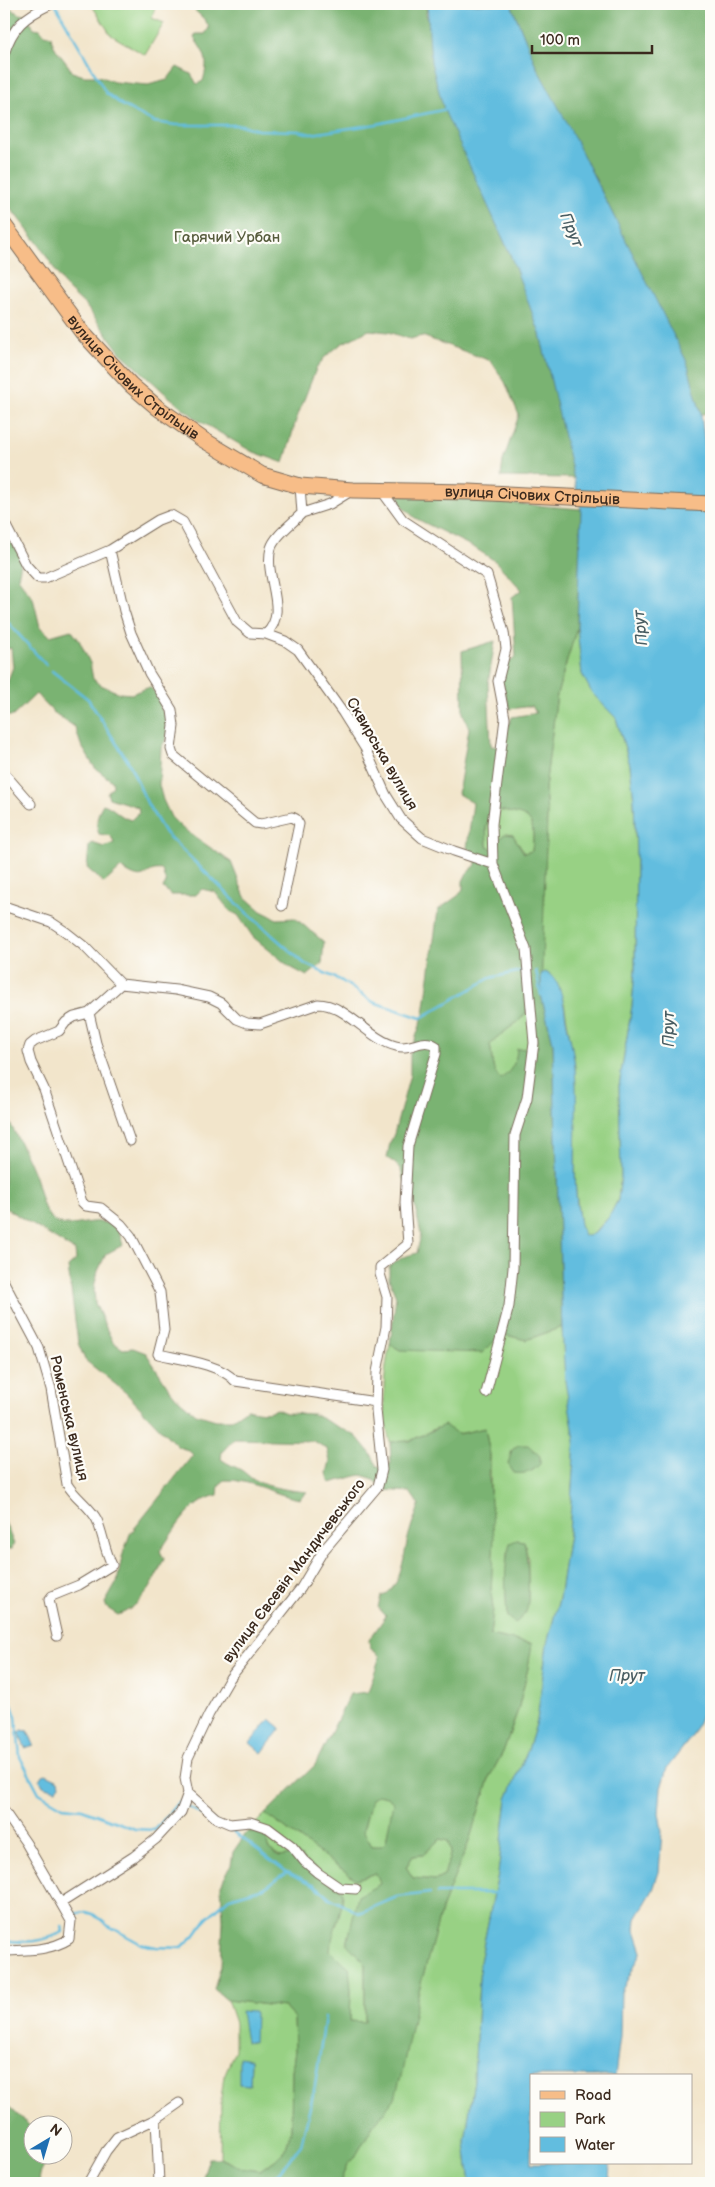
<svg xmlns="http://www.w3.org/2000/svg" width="715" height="2187" font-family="'Balsamiq Sans',sans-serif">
<rect width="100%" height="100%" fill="#fdfcf7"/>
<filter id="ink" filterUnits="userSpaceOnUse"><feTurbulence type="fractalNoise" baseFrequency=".02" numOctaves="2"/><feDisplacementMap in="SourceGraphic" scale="10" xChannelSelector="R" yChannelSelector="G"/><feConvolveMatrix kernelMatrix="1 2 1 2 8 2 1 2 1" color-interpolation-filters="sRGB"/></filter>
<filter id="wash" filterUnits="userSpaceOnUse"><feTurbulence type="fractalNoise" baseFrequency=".0096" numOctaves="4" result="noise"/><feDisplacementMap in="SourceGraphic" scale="20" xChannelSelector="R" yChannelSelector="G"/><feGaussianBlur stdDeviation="1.12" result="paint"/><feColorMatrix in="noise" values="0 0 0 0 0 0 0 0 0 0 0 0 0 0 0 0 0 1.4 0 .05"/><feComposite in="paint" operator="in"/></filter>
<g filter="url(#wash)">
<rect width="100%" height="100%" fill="#f2e5cb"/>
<!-- green -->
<path fill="#98d184" stroke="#6a7e51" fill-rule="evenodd" d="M91,4H156L152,18L164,23L145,55L111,35Z
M577,627L582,674L616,718L630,765L634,800L636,854L635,970L632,1006L619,1086L621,1175L618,1200L609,1217L591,1236L584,1235L580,1228L575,1183V1068L564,1003L557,984L545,972L541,974L547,815L545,788L557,694Z
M493,809C526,816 537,811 532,851L524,853L513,835L505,834L498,840L494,850L487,847L486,827Z
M529,1009L538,1047L516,1060L512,1070L501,1079C490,1071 493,1058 490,1045L496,1038L519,1021Z
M562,1327L566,1381L575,1441L569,1534L559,1599L547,1644L537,1721L528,1750L507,1799L498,1874L480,1962L474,2080L465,2142L470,2183H340L347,2164L355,2157L373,2126L418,1994L442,1907L468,1844L490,1776L503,1752L518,1710L528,1668L531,1644L490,1635L493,1609L491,1591L490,1455L485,1428L458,1434L436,1428L410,1441L390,1442C381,1410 383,1377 390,1344L400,1350L502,1334L526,1340ZM524,1541L528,1559V1601L507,1617L506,1596L507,1552Z
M378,1795L387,1797L394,1802L386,1842L382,1847L372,1846L363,1831L371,1800Z
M265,1814L356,1879L376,1873L381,1884L365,1963V2023L350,2021L351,1989L330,1951L331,1936L343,1902L268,1848L266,1833L247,1832Z
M440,1839L448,1841L451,1851L444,1876L436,1880L413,1878L406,1867L413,1856L423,1855Z
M227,2000L284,2007L294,2018L295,2050L292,2071L291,2129L286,2149L275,2160L260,2170L239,2167L220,2158L221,2098L224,2076L235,2050V2023ZM251,2059L250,2085L239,2084Z"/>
<!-- forest -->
<path fill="#7ab372" stroke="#5a6e48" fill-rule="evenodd" d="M4,4H12L10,8L19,14L26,15L34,28L40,29L43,33L51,36C53,51 65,58 72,72L84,76H99L114,82L148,85L167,80L177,67L191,74L197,84L203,81C209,60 206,55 194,38L196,34H205L209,28C207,19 195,12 189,4H427L426,14L481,189L520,277L540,334L576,478L501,477L503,461L519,415L505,382L491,361L422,336L410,339L388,332L369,330L341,344L324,358L316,369L296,420L284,463L251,451L198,420L168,396L120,352L86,306L65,286L40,246L4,200Z
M511,4H711V413L701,414C692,380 682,350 664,320L596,180L537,68Z
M400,494L581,509L577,627L557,694L545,788L547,815L541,995L553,1043L562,1327L526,1340L502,1334L482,1353L400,1350L390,1344L396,1296L389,1279V1267L403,1257L417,1253L421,1234L410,1184L403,1179C402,1168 397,1164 387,1158L390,1143L394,1134L410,1075V1054L424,1014L438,910L459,895L463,889V881L467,873L476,865V856L467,848L473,803L458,794L469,728L463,713L462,651L495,641L488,684L491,746L500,747L512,717L536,713L532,706L510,709L502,683L503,665L516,657L512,597L522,590L495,561L475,548L415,518L400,504ZM493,809C526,816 537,812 532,851L524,853L513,835L505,834L498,840L494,849L487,847L486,827ZM529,1009L538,1047L517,1049C516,1063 512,1070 501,1079C490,1071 493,1057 490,1045L496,1038L519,1021Z
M4,531L22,558L18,578L33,598L40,627L50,636L71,630L79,640L90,663L93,679L101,685L119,693L131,694L150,687L161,698L160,706L167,719V737L161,748L159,785L163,800L171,817L182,828L231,862L245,897L261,911L277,919L295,918L324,942L322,964L307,976L290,967L253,937L238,915L230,911L215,892L202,889L196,895H171L163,888L166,883L162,870C141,867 150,888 121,868L104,883L87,868L89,846L92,843L104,847L114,843L111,836L99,834C95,825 97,813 103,804C114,807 119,817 131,820L139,812L138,807L109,798L107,793L113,786L112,781L95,768L81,745L75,727L53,712L36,694L13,716H4V691L13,667L11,648L4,650Z
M4,1114C11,1122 33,1169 36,1180C41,1196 42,1215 58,1223C70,1229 88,1220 100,1222C106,1222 112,1226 118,1229L123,1245L106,1254L98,1271L94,1287L95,1303L107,1330L113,1342L123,1349L133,1348L146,1353L168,1387L176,1397L196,1414L216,1420H231L247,1409C257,1411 267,1414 276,1409L286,1413L313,1414L356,1436L371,1454L378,1467L391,1464L390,1442L410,1441L444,1425L458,1434L485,1428L490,1455L489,1478L494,1538L491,1591L493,1609L490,1635L532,1644L528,1668L518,1710L503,1752L490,1776L468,1844L442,1907L418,1994L402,2072L395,2098L373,2126L355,2157L347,2164L340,2183H201L209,2158H219L239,2167L260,2170L275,2160L286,2149L291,2129L292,2071L295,2050L294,2018L284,2007L227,2000L214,1989L221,1966L223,1921L221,1885L231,1865L233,1852L247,1832L266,1833L268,1848L279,1857L298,1854L343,1892C343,1912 332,1931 330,1951L349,1967L351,1989L350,2021L365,2022V1963L347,1944L358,1896L380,1884L376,1873L356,1879L265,1814L315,1765L350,1694L368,1692L380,1656L370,1648L369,1640L386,1616L378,1607L381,1597C404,1587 403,1552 410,1531C412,1522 417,1514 419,1505L410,1492L385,1490L371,1478L361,1475L330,1483L327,1473L330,1461L327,1449L314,1441L234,1439L222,1452L221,1459C229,1465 234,1466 241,1470C246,1473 249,1477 254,1480C270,1488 289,1490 307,1492L300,1499C274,1495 251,1479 225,1480L219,1485L218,1495C189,1501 176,1529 160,1551L164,1559C154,1582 143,1606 118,1615L107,1608L105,1603L117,1582L122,1557L130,1534L193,1455L188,1450L178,1447L125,1392L85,1360L78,1343L68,1267L76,1260L75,1251L4,1207ZM378,1795L387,1797L393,1802L386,1842L382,1846H372L363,1831L371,1800ZM440,1839L448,1841L451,1851L444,1876L436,1880L413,1878L406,1867L413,1856L423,1855Z
M518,1445H528L540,1456V1464C532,1473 525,1474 514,1473L508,1464L512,1450Z
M4,1520L14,1544L11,1549H4Z
M517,1540L524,1541C527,1553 531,1602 526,1612C523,1617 519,1620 515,1623L507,1617C506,1594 503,1566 510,1543Z
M4,2099L7,2105L32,2128V2154L47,2155C47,2168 37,2172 40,2183H4Z"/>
<!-- water -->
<path fill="#62bddf" stroke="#4e747e" d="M427,4H511L537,68L565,119L687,362L701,414L710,484L711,1689L693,1735L667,1768L661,1788L659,1813L662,1831L659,1872L653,1890L636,1919L635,1930L642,1951L621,1992L620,2036L615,2076H531V2163H610L609,2183H470L465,2142L474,2080L480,1962L498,1874L507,1799L528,1750L537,1721L547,1644L559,1599L569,1534L575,1440L565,1381L562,1327L553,1043L541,995V974L545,972C561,978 564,1004 566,1019C569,1035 574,1052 575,1068C579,1114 572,1160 577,1205C579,1216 579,1226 584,1235L588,1236L596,1232L609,1217L618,1200L621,1176L619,1086L632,1006L635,970L636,854L634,800L630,765L616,718L592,693L582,674L577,627L581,509L540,334L510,254L444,110L431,62Z
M270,1719L281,1728L262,1753L250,1743Z
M22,1730L28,1731L34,1745L25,1748L19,1732Z
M46,1774L59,1780L60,1785L56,1790L43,1786L40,1780L43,1775Z
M241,2011L255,2012L254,2043L246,2042Z
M239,2057L251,2059L250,2085L239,2084Z"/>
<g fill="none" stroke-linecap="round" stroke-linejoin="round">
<!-- stream -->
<path stroke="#62bddf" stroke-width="2.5" d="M55,4L106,93L122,105L154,122L176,125H241L258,130L299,131L311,134L377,124L447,109
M4,618L46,665
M52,671L88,699L129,763L148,805L165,833L247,913L305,964L342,981L373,1002L421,1018L490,978L522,971
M536,971L541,995
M4,1683L16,1717L20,1757L39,1793L63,1807L82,1809L135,1829L155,1830L179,1801L182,1803
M186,1806L214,1821
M219,1824L233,1831L287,1872L315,1885L330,1898L359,1913L397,1897L430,1893
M437,1893H498
M74,1914L86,1912L93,1914L107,1925L141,1944L156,1947L181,1948L194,1936L207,1918L229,1898L264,1888L287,1872
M4,1940C26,1944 44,1942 63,1932L62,1926
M250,2183L275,2177L301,2145L315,2086L325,2017"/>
</g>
</g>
<g filter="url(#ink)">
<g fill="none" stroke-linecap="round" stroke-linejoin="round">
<!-- minor casing -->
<g stroke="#7b6b5b" stroke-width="11">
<path id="minor" d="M4,54C13,26 24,17 51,4
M381,490L403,520L487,575L504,632L506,649L498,681L505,718L492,824L493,864L526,949L534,1043L527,1098L515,1135L513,1268L509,1306L486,1393
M302,513L330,504L351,491
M4,522L26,565L38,578H45L110,550L158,520L171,515L183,522L237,622L250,633L266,634L285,641L298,650L343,713L365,748L386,795L401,819L422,838L454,851L493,864
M110,550L124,611L131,633L149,673L172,710L174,726L171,749L173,755L255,823L261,824L292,817L296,819L299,824L282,906
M266,634C290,611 263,577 271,548C275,535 293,523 302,513L300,486
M4,773L31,804
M4,906L51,922L66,932L85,947L121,984L176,990L209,997L221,1003L237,1019L247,1023L260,1024L318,1004C346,1004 368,1039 396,1046C413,1051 422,1036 436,1046V1054L408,1146L405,1203L408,1244L380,1267V1274L387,1297L386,1327L377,1372L376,1410L382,1470L378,1486L323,1551L301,1588L230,1678L209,1714L188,1758L185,1778L188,1793L181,1812L156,1839L133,1857L61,1903
M121,984L89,1013L96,1043L130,1141
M89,1013L74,1017L66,1022L59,1031L35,1041L30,1045L28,1051L31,1062L44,1089L82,1202L86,1206L101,1208L121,1224L131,1236L160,1292L164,1330L158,1354C180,1359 221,1364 235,1381L376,1402
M4,1282L39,1348L51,1389L67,1484C75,1498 90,1506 97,1520C103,1535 105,1551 112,1565L79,1585L52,1596L49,1600L57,1636
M188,1793L216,1818L230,1824L250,1822L268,1828L292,1846L304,1861L318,1873L340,1888L356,1889
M4,1811L26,1843L71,1921L69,1939C50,1951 26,1950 4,1951
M156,2119L179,2103
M88,2183L106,2151L117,2137L156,2119L159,2183"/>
</g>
<!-- primary casing -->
<g stroke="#7b6b5b" stroke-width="17">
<g id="primary">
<path id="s1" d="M4,225L82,332L131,385L158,408L202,439L262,475L300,486L353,490L469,492L711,504"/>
</g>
</g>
<!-- minor -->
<use href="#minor" stroke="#fff" stroke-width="9"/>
<!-- primary -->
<use href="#primary" stroke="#f7bd88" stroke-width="15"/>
</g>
</g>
<g text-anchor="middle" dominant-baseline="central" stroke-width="4.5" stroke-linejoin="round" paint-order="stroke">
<!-- park labels -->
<g font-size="15" fill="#575c3d" stroke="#fdfcf7">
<text x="227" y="237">Гарячий Урбан</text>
</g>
<!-- street labels -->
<g font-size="15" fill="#3b2a1e" stroke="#fdfcf7">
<text stroke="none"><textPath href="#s1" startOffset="201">вулиця Січових Стрільців</textPath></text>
<text stroke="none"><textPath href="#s1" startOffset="636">вулиця Січових Стрільців</textPath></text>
<text transform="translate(382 754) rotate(60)">Сквирська вулиця</text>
<text transform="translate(69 1418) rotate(77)">Роменська вулиця</text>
<text transform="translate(294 1571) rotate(-53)">вулиця Євсевія Мандичевського</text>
</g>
<!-- water labels -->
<g font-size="16" font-style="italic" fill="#495d62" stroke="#fdfcf7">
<text transform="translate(571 230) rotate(67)">Прут</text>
<text transform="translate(641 628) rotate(-96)">Прут</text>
<text transform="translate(669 1029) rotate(-90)">Прут</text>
<text x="627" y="1676">Прут</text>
</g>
</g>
<!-- margin -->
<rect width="715" height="2187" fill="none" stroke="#fdfcf7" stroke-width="20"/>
<!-- legend -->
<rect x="530" y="2074" width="162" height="90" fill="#fdfcf7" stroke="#afa8a0"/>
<rect x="540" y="2091" width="25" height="8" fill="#f7bd88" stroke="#afa8a0"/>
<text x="575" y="2100" font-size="15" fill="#3b2a1e">Road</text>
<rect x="540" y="2112" width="25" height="15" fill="#98d184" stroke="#afa8a0"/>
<text x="575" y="2124" font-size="15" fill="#3b2a1e">Park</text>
<rect x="540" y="2137" width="25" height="15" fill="#62bddf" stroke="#afa8a0"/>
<text x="575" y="2150" font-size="15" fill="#3b2a1e">Water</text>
<!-- north arrow -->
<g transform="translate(48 2140) rotate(38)"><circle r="24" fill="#fdfcf7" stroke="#afa8a0"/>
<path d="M0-4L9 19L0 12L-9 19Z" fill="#1f6fb2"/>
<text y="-8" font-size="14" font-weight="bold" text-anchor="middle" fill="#3b2a1e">N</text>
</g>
<!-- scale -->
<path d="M532 45v8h120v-8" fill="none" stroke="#3b2a1e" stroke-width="2.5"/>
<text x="540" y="45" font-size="15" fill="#3b2a1e" stroke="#fdfcf7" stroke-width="4" paint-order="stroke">100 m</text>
</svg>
